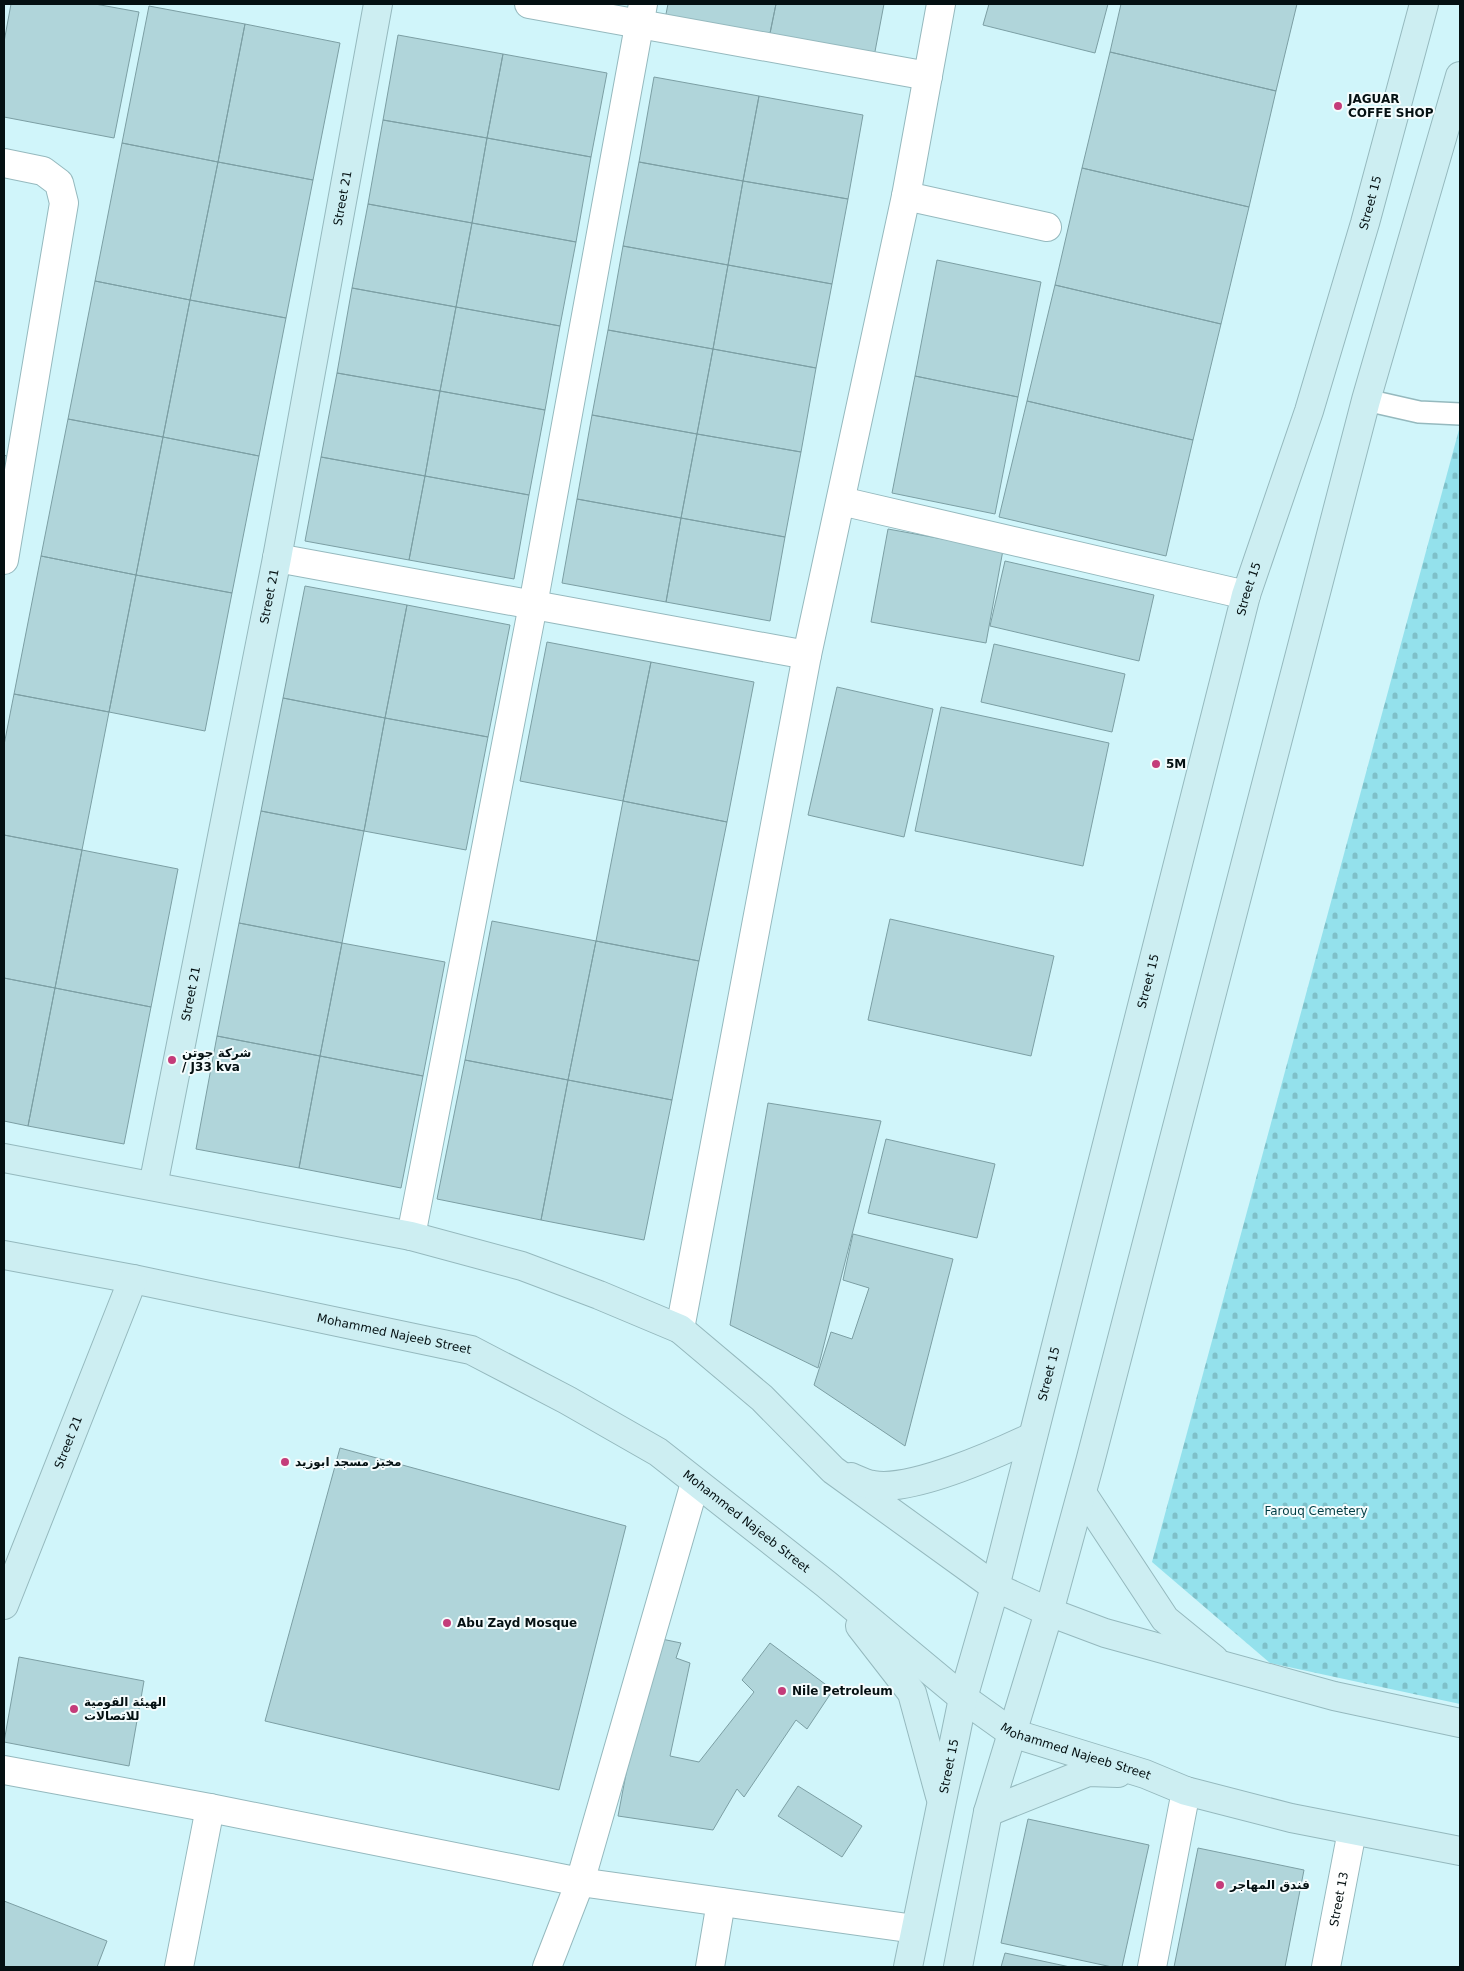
<svg xmlns="http://www.w3.org/2000/svg" width="1464" height="1971" font-family="'DejaVu Sans',Cairo,sans-serif">
<defs>
<pattern id="cemetery-stones" width="16" height="16" patternUnits="userSpaceOnUse" patternTransform="scale(1.25)"><rect width="16" height="16" fill="#94e1ec"/><path d="M2 7V4a2 2 0 0 1 4 0v3zM10 15v-3a2 2 0 0 1 4 0v3z" fill="#7ec0c9"/></pattern>
</defs>
<rect width="100%" height="100%" fill="#d0f5fa"/>
<!-- cemetery -->
<path fill="url(#cemetery-stones)" d="M1460,426V1704L1270,1663L1152,1562Z"/>
<!-- building -->
<path fill="#b0d5da" stroke="#7c9fa4" d="M11,4H95L139,12L114,138L4,117V42Z
M668,4H776L768,43L664,24Z
M776,4H884L873,62L768,43Z
M989,4H1108L1095,53L983,25Z
M1121,4H1297L1276,91L1110,52Z
M149,6L245,24L218,162L122,143Z
M245,24L340,43L313,180L218,162Z
M398,35L503,54L487,138L383,120Z
M1110,52L1276,91L1249,207L1082,168Z
M503,54L607,73L591,157L487,138Z
M654,77L759,96L743,181L639,162Z
M759,96L863,115L848,199L743,181Z
M383,120L487,138L472,223L368,204Z
M487,138L591,157L576,242L472,223Z
M122,143L218,162L190,300L95,281Z
M218,162L313,180L286,318L190,300Z
M639,162L743,181L728,265L623,246Z
M1082,168L1249,207L1221,324L1055,285Z
M743,181L848,199L832,284L728,265Z
M368,204L472,223L456,307L352,288Z
M472,223L576,242L560,326L456,307Z
M623,246L728,265L713,349L608,330Z
M937,260L1041,282L1018,397L915,376Z
M728,265L832,284L816,368L713,349Z
M95,281L190,300L163,437L68,419Z
M1055,285L1221,324L1193,440L1027,401Z
M352,288L456,307L440,391L337,373Z
M190,300L286,318L259,456L163,437Z
M456,307L560,326L545,410L440,391Z
M608,330L713,349L697,434L592,415Z
M713,349L816,368L801,452L697,434Z
M337,373L440,391L425,476L321,457Z
M915,376L1018,397L995,514L892,493Z
M440,391L545,410L529,495L425,476Z
M1027,401L1193,440L1166,556L999,517Z
M592,415L697,434L681,518L577,499Z
M68,419L163,437L136,575L41,556Z
M697,434L801,452L785,537L681,518Z
M163,437L259,456L232,593L136,575Z
M4,455L9,457L4,484Z
M321,457L425,476L409,560L305,541Z
M425,476L529,495L514,579L409,560Z
M577,499L681,518L666,602L562,583Z
M681,518L785,537L770,621L666,602Z
M888,529L1003,550L986,643L871,622Z
M41,556L136,575L109,712L14,694Z
M1005,561L1154,595L1139,661L990,626Z
M136,575L232,593L205,731L109,712Z
M305,586L407,605L385,718L283,698Z
M407,605L510,625L488,737L385,718Z
M547,642L651,662L623,801L520,781Z
M994,644L1125,674L1112,732L981,702Z
M651,662L754,682L727,822L623,801Z
M837,687L933,709L904,837L808,815Z
M14,694L109,712L82,850L4,835V745Z
M283,698L385,718L364,831L261,811Z
M941,707L1109,743L1083,866L915,831Z
M385,718L488,737L466,850L364,831Z
M623,801L727,822L699,961L596,941Z
M261,811L364,831L342,943L239,923Z
M4,835L82,850L55,988L4,978Z
M82,850L178,869L151,1007L55,988Z
M890,919L1054,956L1031,1056L868,1020Z
M492,921L596,941L568,1080L465,1060Z
M239,923L342,943L320,1056L217,1036Z
M596,941L699,961L672,1100L568,1080Z
M342,943L445,962L423,1076L320,1056Z
M4,978L55,988L28,1126L4,1121Z
M55,988L151,1007L124,1144L28,1126Z
M217,1036L320,1056L299,1168L196,1149Z
M320,1056L423,1076L401,1188L299,1168Z
M465,1060L568,1080L541,1220L437,1199Z
M568,1080L672,1100L644,1240L541,1220Z
M768,1103L881,1121L818,1368L730,1325Z
M886,1139L995,1164L977,1238L868,1213Z
M853,1234L953,1259L905,1446L814,1385L831,1332L852,1339L869,1288L843,1280Z
M340,1448L626,1526L559,1790L265,1721Z
M652,1637L681,1643L676,1658L690,1663L670,1756L699,1762L754,1692L742,1680L770,1643L833,1690L807,1729L796,1720L744,1797L737,1789L713,1830L618,1816Z
M19,1657L144,1681L129,1766L4,1742Z
M798,1786L862,1826L842,1857L778,1816Z
M1028,1819L1149,1845L1122,1967H1112L1001,1943Z
M1198,1848L1304,1870L1285,1967H1174Z
M4,1901L107,1941L97,1967H4Z
M1005,1953L1070,1967H1001Z"/>
<g fill="none" stroke-linecap="round" stroke-linejoin="round">
<!-- lane casing -->
<g stroke="#95b9be" stroke-width="24">
<path id="lane" d="M1366,400L1419,412L1460,414"/>
</g>
<!-- street casing -->
<g stroke="#95b9be" stroke-width="30">
<g id="street">
<path d="M529,4L928,76"/>
<path d="M4,163L43,171L59,183L64,203L4,560"/>
<path d="M906,196L1047,227"/>
<path d="M841,501L1246,595"/>
<path d="M277,558L807,655"/>
<path d="M411,1236L533,605L643,4"/>
<path d="M680,1329L807,655L906,196L941,4"/>
<path d="M4,1770L210,1808L580,1882L915,1929"/>
<path d="M179,1967L210,1808"/>
<path d="M547,1967L580,1882L695,1483"/>
<path d="M710,1967L721,1902"/>
<path d="M1152,1967L1186,1791"/>
<path id="s1" d="M1326,1967L1352,1831"/>
</g>
</g>
<!-- secondary casing -->
<g stroke="#95b9be" stroke-width="30">
<g id="secondary">
<path d="M4,1158L411,1236L522,1266L599,1295L680,1329L762,1398L833,1470L995,1587L1049,1612L1105,1633L1334,1696L1460,1723"/>
<path id="s2" d="M153,1186L277,558L378,4"/>
<path id="s3" d="M4,1255L133,1279L471,1350L567,1400L658,1452L826,1584L963,1698L1012,1733L1145,1774L1186,1791L1291,1818L1460,1851"/>
<path d="M851,1477C858,1480 865,1484 873,1485C911,1492 996,1454 1032,1437"/>
<path d="M1082,1493L1165,1619L1214,1659"/>
<path id="s4" d="M4,1605L133,1279"/>
<path d="M860,1626L912,1693L940,1796"/>
<path d="M988,1812L1088,1772L1118,1773"/>
<path id="s5" d="M908,1967L963,1698L995,1587L1246,595L1309,411L1365,223L1424,4"/>
<path d="M958,1967L988,1812L1049,1612L1090,1462L1366,400L1460,76"/>
</g>
</g>
<!-- lane -->
<use href="#lane" stroke="#fff" stroke-width="21"/>
<!-- street -->
<use href="#street" stroke="#fff" stroke-width="28"/>
<!-- secondary -->
<use href="#secondary" stroke="#cdeef2" stroke-width="28"/>
</g>
<!-- markers -->
<g fill="#c43c7a" stroke="#f4fcfd" stroke-width="2">
<circle cx="1338" cy="106" r="5"/>
<circle cx="1156" cy="764" r="5"/>
<circle cx="172" cy="1060" r="5"/>
<circle cx="285" cy="1462" r="5"/>
<circle cx="447" cy="1623" r="5"/>
<circle cx="782" cy="1691" r="5"/>
<circle cx="74" cy="1709" r="5"/>
<circle cx="1220" cy="1885" r="5"/>
</g>
<g text-anchor="middle" dominant-baseline="central" stroke-width="4" stroke-linejoin="round" paint-order="stroke">
<!-- poi labels -->
<g font-size="12" font-weight="bold" fill="#041012" stroke="#f4fcfd" text-anchor="start">
<text x="1348" y="99">JAGUAR<tspan x="1348" dy="14">COFFE SHOP</tspan></text>
<text x="1166" y="764">5M</text>
<text x="182" y="1053">شركة جوتن<tspan x="182" dy="14">/ J33 kva</tspan></text>
<text x="295" y="1462">مخبز مسجد ابوزيد</text>
<text x="457" y="1623">Abu Zayd Mosque</text>
<text x="792" y="1691">Nile Petroleum</text>
<text x="84" y="1702">الهيئة القومية<tspan x="84" dy="14">للاتصالات</tspan></text>
<text x="1230" y="1885">فندق المهاجر</text>
</g>
<!-- street labels -->
<g font-size="12" fill="#041012" stroke="#f4fcfd">
<text stroke="none"><textPath href="#s2" startOffset="1006">Street 21</textPath></text>
<text stroke="none"><textPath href="#s5" startOffset="1825">Street 15</textPath></text>
<text stroke="none"><textPath href="#s5" startOffset="1420">Street 15</textPath></text>
<text stroke="none"><textPath href="#s2" startOffset="601">Street 21</textPath></text>
<text stroke="none"><textPath href="#s5" startOffset="1015">Street 15</textPath></text>
<text stroke="none"><textPath href="#s2" startOffset="196">Street 21</textPath></text>
<text stroke="none"><textPath href="#s3" startOffset="398">Mohammed Najeeb Street</textPath></text>
<text stroke="none"><textPath href="#s5" startOffset="610">Street 15</textPath></text>
<text stroke="none"><textPath href="#s4" startOffset="175">Street 21</textPath></text>
<text stroke="none"><textPath href="#s3" startOffset="802">Mohammed Najeeb Street</textPath></text>
<text stroke="none"><textPath href="#s3" startOffset="1208">Mohammed Najeeb Street</textPath></text>
<text stroke="none"><textPath href="#s5" startOffset="205">Street 15</textPath></text>
<text stroke="none"><textPath href="#s1" startOffset="69">Street 13</textPath></text>
</g>
<!-- park labels -->
<g font-size="12" fill="#003d44" stroke="#f4fcfd">
<text x="1316" y="1511">Farouq Cemetery</text>
</g>
</g>
<!-- border -->
<rect width="1464" height="1971" fill="none" stroke="#041012" stroke-width="10"/>
</svg>
